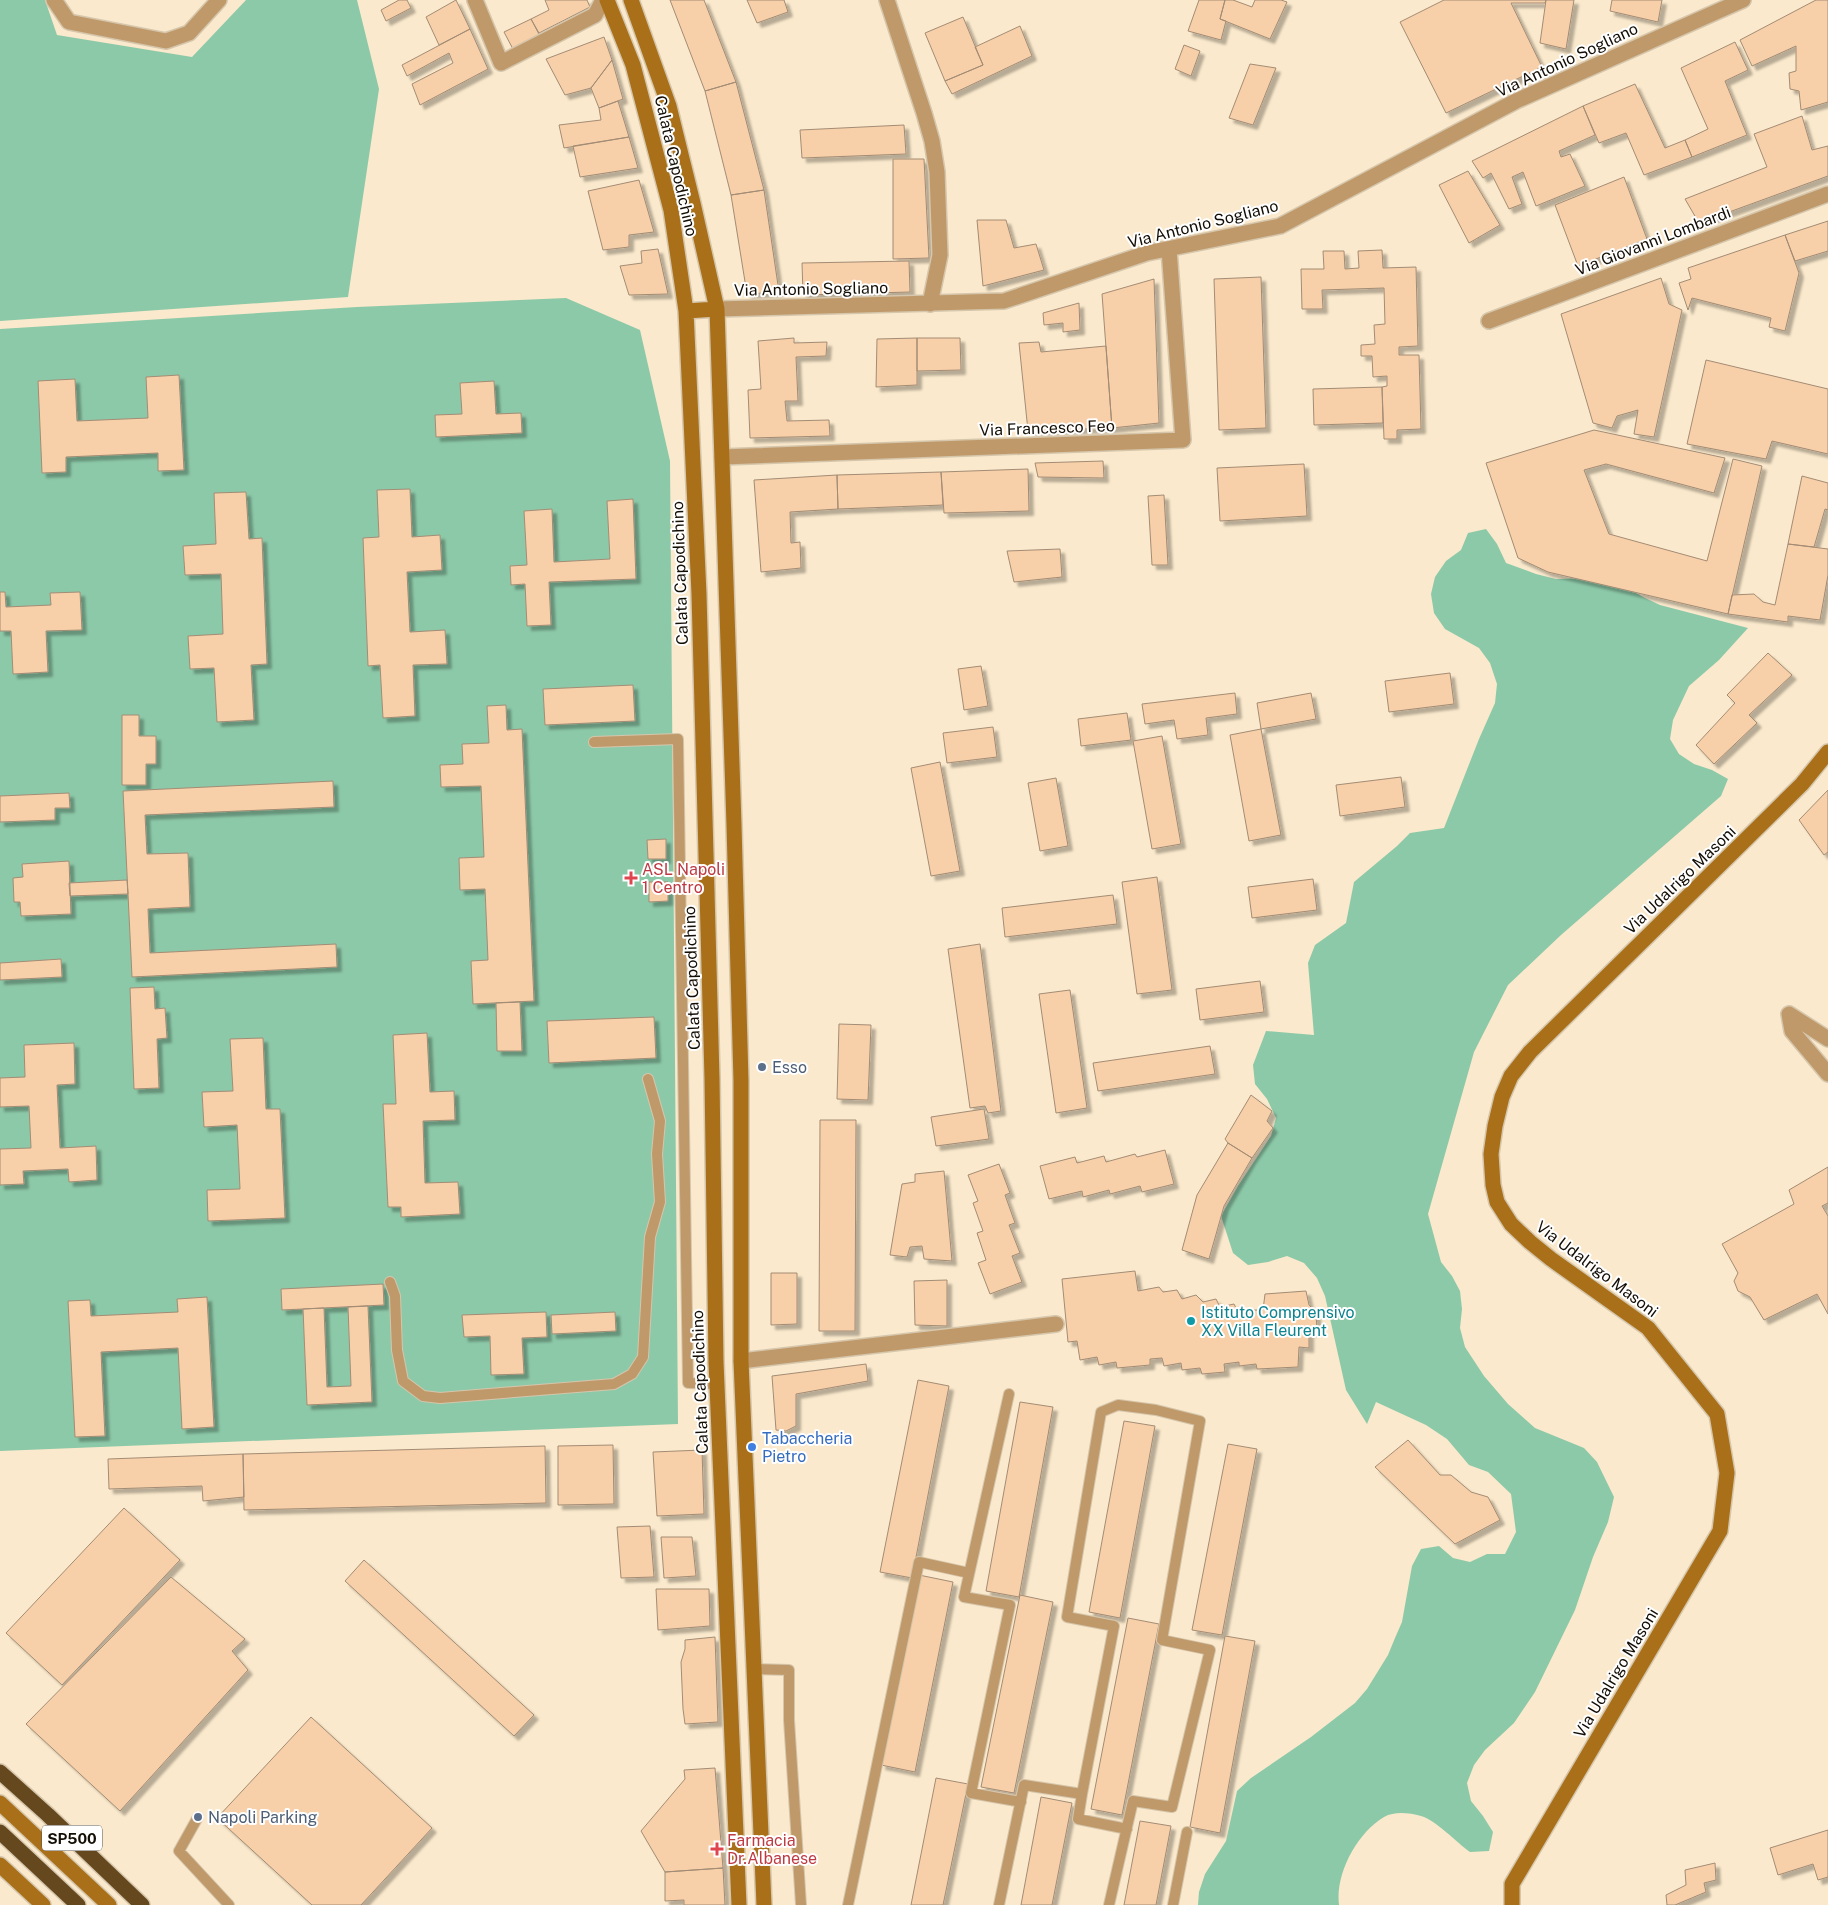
<svg xmlns="http://www.w3.org/2000/svg" width="1828" height="1905" font-family="'Public Sans',sans-serif">
<defs>
<filter id="shadow"><feDropShadow dx="4.5" dy="4.5" stdDeviation="1" flood-color="#0004"/></filter>
</defs>
<rect width="100%" height="100%" fill="#fae9cc"/>
<!-- green -->
<path fill="#8cc9a8" d="M0,0H45L57,35L192,57L246,0H357L379,89L348,297L0,321Z
M566,298L640,330L670,461L678,1424L0,1451V329L357,307Z
M1486,529L1497,544L1506,563L1536,574L1556,579L1593,578L1628,588L1643,597L1660,605L1748,628L1719,660L1689,686L1673,720L1670,739L1679,754L1694,764L1712,770L1728,779L1721,796L1561,935L1508,985L1474,1052L1428,1214L1441,1262L1452,1276L1460,1291L1462,1309L1460,1328L1465,1347L1484,1376L1508,1404L1535,1428L1584,1448L1597,1462L1614,1497L1608,1522L1593,1557L1575,1610L1535,1692L1514,1723L1485,1750L1474,1765L1467,1783L1471,1801L1483,1816L1493,1832L1489,1851L1470,1852C1456,1842 1437,1821 1421,1816C1409,1813 1395,1811 1384,1817C1357,1833 1335,1874 1339,1905H1198L1199,1892L1205,1874L1226,1841L1237,1791L1251,1778L1311,1737L1355,1703L1367,1689L1388,1655L1395,1638L1402,1622L1412,1566L1421,1549L1439,1546L1453,1558L1470,1562L1487,1554H1505L1516,1532L1511,1494L1488,1472L1469,1465L1447,1439L1426,1425L1376,1402L1367,1424L1346,1390L1325,1296L1317,1278L1304,1263L1287,1256L1268,1262L1248,1265L1233,1253L1221,1216L1238,1186L1271,1136L1276,1118L1267,1099L1255,1084L1253,1065L1266,1031L1314,1035L1308,963L1315,945L1346,923L1354,882L1397,846L1410,833L1444,828L1479,739L1495,703L1497,684L1490,663L1479,648L1445,629L1434,613L1431,594L1435,577L1446,561L1461,550L1468,533Z"/>
<!-- building -->
<path fill="#f7cfa8" stroke="#a38c75" filter="url(#shadow)" d="M399,0H407L411,8L386,21L381,10Z
M456,0L470,29L439,45L426,17Z
M545,0H587L590,7L539,33L531,19L549,10Z
M670,0H704L736,82L705,91Z
M747,0H784L788,12L757,23Z
M1199,0H1225L1220,19L1226,21L1221,40L1188,31Z
M1225,0H1233L1252,7L1255,0H1281L1287,2L1270,39L1220,19Z
M1444,0H1546L1545,3H1511L1542,67L1446,113L1400,22Z
M1546,0H1574L1566,49L1540,43Z
M1612,0H1662L1658,22L1610,11Z
M1816,0H1828V102L1801,110L1799,91L1790,89L1789,73L1796,71V46L1752,66L1740,40Z
M963,17L983,65L945,81L925,33Z
M531,19L541,38L514,51L504,32Z
M1020,26L1032,56L952,94L945,81L983,65L975,47Z
M470,29L488,69L420,105L412,84L453,63L449,53L407,76L402,65Z
M604,37L612,60L591,88L565,95L546,59Z
M1735,42L1748,70L1725,81L1747,135L1692,157L1685,140L1708,129L1681,68Z
M1184,45L1200,51L1191,76L1175,69Z
M612,60L623,99L599,108L591,88Z
M1250,64L1276,68L1253,125L1229,118Z
M736,82L764,190L731,195L705,91Z
M1635,84L1665,148L1685,140L1692,157L1644,175L1626,133L1599,143L1583,106Z
M618,101L629,137L564,148L559,125L601,120L599,108Z
M1583,106L1595,135L1559,151L1561,157L1570,154L1585,186L1536,206L1523,172L1512,177L1522,204L1509,209L1491,173L1483,178L1472,161Z
M1802,116L1812,150L1828,146V176L1699,223L1685,199L1767,167L1754,134Z
M904,125L906,154L802,158L800,130Z
M629,137L638,168L580,177L573,146Z
M893,159H924L929,258L893,259Z
M1468,171L1500,225L1469,243L1439,185Z
M1624,177L1647,239L1578,266L1555,205Z
M639,180L654,232L629,235V247L603,250L588,191Z
M764,190L779,292L747,294L731,195Z
M977,220H1006L1014,248L1036,244L1044,270L983,286Z
M1828,221V251L1795,261L1785,235Z
M1785,235L1799,273L1785,331L1769,327L1771,318L1692,298L1688,310L1679,283L1691,279L1688,268Z
M658,249L668,294L629,295L620,266L642,263L641,251Z
M1382,250L1383,268L1416,267L1418,346L1399,347V355H1419L1421,429L1397,430V439H1384L1382,387L1387,386V376L1373,377L1372,356H1361V345L1375,344L1374,325L1385,324L1384,288L1322,290L1323,309H1302L1301,269H1324L1323,251H1344L1345,269L1359,268L1358,251Z
M909,261L910,292L803,295L802,263Z
M1261,277L1266,428L1219,430L1214,279Z
M1661,278L1669,304L1682,310L1654,437L1634,434L1638,410L1617,416L1612,428L1593,423L1561,314Z
M1154,279L1159,423L1112,428L1102,294Z
M1079,303L1080,330L1063,332V323L1044,325L1043,313Z
M794,338V343L827,342L826,356L796,357L798,401H785L787,421L829,420L830,436L750,438L748,390L761,389L758,341Z
M917,338V385L876,387L877,339Z
M917,338H960L961,370L917,371Z
M1039,342L1041,352L1106,346L1112,428L1028,431L1019,343Z
M1706,360L1828,389V454L1772,441L1766,459L1687,444Z
M179,375L184,470L158,471V453L66,457V472L42,473L38,381L75,379L77,421L148,418L146,377Z
M494,381L496,414L521,413L522,433L436,437L435,415L462,414L460,383Z
M1382,387L1383,423L1314,425L1313,389Z
M1594,430L1725,458L1714,493L1606,464L1584,470L1609,534L1707,561L1733,459L1762,466L1728,614L1548,572L1518,558L1486,463Z
M1103,461L1104,478L1038,477L1035,463Z
M1304,464L1307,516L1220,521L1217,468Z
M1028,469L1029,511L944,513L941,472Z
M941,472L943,505L838,509L837,475Z
M837,475L838,509L790,512L791,543L800,542L801,568L761,572L754,480Z
M1802,476L1828,483V510L1825,509L1814,547L1788,544Z
M410,489L412,537L440,535L442,570L407,572L410,632L445,630L447,664L413,665L415,716L383,718L380,665L368,666L363,538L379,537L377,490Z
M246,492L249,539L262,538L267,664L251,665L254,720L217,722L214,668L190,669L188,636L223,634L221,574L185,575L183,546L216,544L214,493Z
M1164,495L1168,565H1152L1148,496Z
M633,499L636,579L549,582L551,625L527,626L525,584L511,585L510,566L527,565L524,511L552,509L554,562L610,559L607,501Z
M1788,544L1828,549V575L1820,620L1788,616V622L1728,614L1732,595L1754,594L1763,602L1775,605Z
M1060,549L1062,577L1014,582L1007,551Z
M0,592H5L6,607L51,605L50,593L80,592L82,630L46,631L48,672L13,674L11,631H0Z
M1768,653L1792,675L1749,715L1757,723L1714,764L1696,745L1735,703L1727,695Z
M981,666L988,706L964,710L958,669Z
M1450,673L1454,704L1389,712L1385,681Z
M633,685L635,721L545,725L543,689Z
M1235,693L1237,714L1206,718L1208,735L1177,739L1174,720L1145,724L1142,704Z
M1311,693L1316,719L1261,729L1257,703Z
M506,705L507,730L522,729L534,1001L473,1004L471,961L488,960L485,889L460,890L459,858L484,857L481,786L441,787L440,765L463,764L462,744L489,743L487,706Z
M1127,713L1131,740L1081,746L1078,719Z
M122,715H139V736H156V764H146V785H122Z
M993,727L997,757L947,763L943,733Z
M1261,729L1281,835L1249,841L1230,735Z
M1162,736L1181,844L1152,849L1133,741Z
M940,762L960,871L931,876L911,768Z
M1401,777L1405,807L1340,816L1336,785Z
M1056,778L1068,846L1040,851L1028,783Z
M333,781L334,807L145,815L147,854L188,853L190,907L148,909L150,953L336,944L337,967L132,977L123,791Z
M1828,790V852L1824,855L1799,820Z
M69,793L70,808H55V820L0,822V796Z
M666,839V859H648L647,840Z
M69,861L71,914L21,916L20,902H14L13,878L23,877L22,864Z
M1157,877L1172,990L1137,994L1122,882Z
M1313,879L1317,910L1252,918L1248,887Z
M127,880L128,894L70,896L69,883Z
M649,882H668V901L649,902Z
M1113,895L1117,924L1005,937L1002,908Z
M980,944L1001,1111L988,1113L985,1106L970,1108L948,949Z
M61,959L62,977L0,980V963Z
M1260,981L1264,1012L1200,1020L1196,989Z
M154,987L155,1009L165,1008L167,1038L157,1039L159,1088L134,1089L130,988Z
M1070,990L1087,1108L1056,1113L1039,994Z
M520,1002L522,1051H497L496,1003Z
M654,1017L656,1058L549,1063L547,1021Z
M839,1024L871,1025L868,1100L837,1099Z
M427,1033L430,1092L454,1091L455,1120L423,1121L425,1183L458,1182L460,1214L401,1217V1207H388L383,1104H396L393,1035Z
M263,1038L266,1109H280L285,1218L208,1221L207,1190L240,1189L237,1125L204,1127L202,1092L233,1091L230,1039Z
M74,1043L75,1084L57,1085L60,1148L96,1146L97,1180L69,1182L68,1169L23,1171L24,1184L0,1185V1149L31,1148L29,1106L0,1107V1078L25,1077L24,1045Z
M1210,1046L1215,1074L1098,1091L1093,1063Z
M1251,1095L1272,1111L1267,1121L1273,1128L1252,1158L1228,1143L1225,1139Z
M984,1109L989,1139L936,1146L931,1117Z
M820,1120H856L855,1331H819Z
M1228,1143L1252,1158L1224,1206L1209,1259L1182,1250L1197,1195Z
M1165,1150L1174,1184L1142,1192L1140,1186L1110,1194L1109,1190L1083,1197L1082,1191L1049,1199L1040,1166L1075,1157L1077,1163L1104,1156L1106,1162L1135,1154L1137,1157Z
M999,1164L1010,1193L1005,1195L1015,1223L1009,1225L1020,1253L1012,1256L1022,1282L990,1294L978,1263L986,1260L977,1233L983,1231L973,1203L978,1201L968,1175Z
M1828,1167V1203L1822,1206L1828,1216V1314L1817,1294L1764,1320L1750,1297L1738,1291L1734,1281L1738,1273L1722,1244L1794,1204L1789,1190Z
M944,1171L952,1261L924,1259L922,1246L910,1247L907,1257L890,1255L902,1184L915,1182V1174Z
M1135,1271L1138,1291L1159,1287L1163,1292L1177,1290L1182,1299L1196,1295L1203,1302L1216,1299L1220,1307L1234,1304L1237,1310H1263L1265,1294L1306,1291L1309,1305L1316,1312L1317,1331L1309,1332V1348L1299,1347L1298,1367L1257,1369L1256,1364L1239,1366V1362L1224,1364L1225,1372L1202,1374L1200,1368L1182,1370L1181,1363L1164,1366L1162,1358L1150,1359V1365L1117,1368L1116,1362L1099,1365L1097,1357L1080,1360L1077,1341L1068,1342L1062,1279Z
M771,1273H797V1324L771,1325Z
M947,1280V1326L915,1325L914,1281Z
M383,1284L384,1305L282,1310L281,1289Z
M207,1297L214,1427L182,1429L178,1348L101,1352L105,1436L75,1437L68,1301L90,1300L91,1316L178,1312L177,1299Z
M368,1306L372,1402L307,1405L303,1309L324,1308L327,1387L351,1386L348,1307Z
M546,1312L547,1337L522,1338L524,1374L491,1375L490,1336L464,1337L462,1315Z
M615,1312L616,1331L552,1334L551,1315Z
M866,1364L868,1381L796,1394V1426L786,1431L776,1430L772,1376Z
M918,1380L949,1386L912,1578L880,1572Z
M1020,1402L1053,1407L1019,1597L986,1591Z
M1124,1421L1155,1426L1120,1618L1089,1612Z
M1408,1440L1440,1475H1451L1471,1492L1488,1497L1500,1520L1455,1544L1375,1467Z
M1228,1444L1257,1449L1222,1635L1192,1630Z
M613,1445L614,1504L558,1505V1446Z
M545,1446L546,1503L244,1510L243,1454Z
M702,1450L704,1514L657,1516L653,1452Z
M243,1454L244,1497L203,1501L202,1486L109,1489L108,1459Z
M124,1508L180,1560L62,1685L6,1633Z
M650,1526L654,1577L621,1578L617,1527Z
M661,1537H692L696,1576L664,1578Z
M364,1560L534,1715L514,1736L345,1581Z
M919,1575L953,1582L915,1772L881,1765Z
M171,1577L245,1639L232,1651L248,1670L120,1811L26,1724Z
M656,1589H709L710,1626L658,1630Z
M1020,1595L1053,1602L1014,1793L981,1787Z
M1128,1618L1159,1624L1122,1815L1091,1809Z
M1225,1636L1255,1641L1220,1833L1190,1827Z
M715,1637L718,1722L685,1724L683,1709L681,1662L685,1649V1640Z
M311,1717L432,1828L361,1905H312L217,1818Z
M715,1768L723,1868L665,1872L641,1831L685,1779L684,1770Z
M936,1778L968,1784L943,1905H911Z
M1041,1797L1072,1803L1052,1905H1021Z
M1140,1821L1171,1826L1156,1905H1124Z
M1828,1830V1877L1818,1880L1813,1864L1778,1875L1770,1848Z
M1715,1863L1716,1880L1704,1883L1706,1892L1675,1905H1667L1666,1895L1686,1885L1685,1870Z
M723,1868L725,1905H684V1900L665,1901V1872Z"/>
<g fill="none" stroke-linecap="round" stroke-linejoin="round">
<!-- lane casing -->
<g stroke="#d5c6ac" stroke-width="12">
<path id="lane" d="M594,742L678,739L688,1383L717,1384
M390,1282L395,1296L397,1350L403,1381L423,1396L440,1398L614,1384L632,1374L643,1357L650,1237L660,1202L657,1154L660,1121L648,1079
M1009,1394L964,1597L1010,1605L971,1793L1021,1802
M755,1669L789,1670V1720L801,1905
M1082,1794L1078,1819L1127,1829
M198,1817L179,1851L229,1905
M848,1905L919,1562L969,1573
M999,1905L1024,1785L1082,1794L1114,1626L1067,1617L1101,1412L1118,1405L1156,1410L1200,1421L1162,1640L1210,1650L1172,1807L1133,1801L1109,1905
M1173,1905L1187,1832"/>
</g>
<!-- street casing -->
<g stroke="#d5c6ac" stroke-width="18">
<path id="street" d="M54,0L69,22L166,41L189,33L219,0
M475,0L501,63L595,15L603,0
M887,0L924,113L932,141L937,172L940,255L930,304
M717,309L1004,301L1147,253L1280,226L1516,101L1743,0
M1489,321L1828,194
M722,457L1183,440L1169,249
M1828,1039L1789,1014L1792,1031L1828,1074
M741,1361L1056,1324"/>
</g>
<!-- secondary casing -->
<g stroke="#d5c6ac" stroke-width="18">
<path id="secondary" d="M607,0L633,65L671,210L686,311L699,594L712,1078L716,1362L739,1905
M631,0L669,106L693,203L717,309L734,825L741,1081V1361L764,1905
M686,311L717,309
M0,1803L109,1905
M0,1865L43,1905
M1512,1905V1884L1720,1531L1727,1473L1717,1414L1648,1328L1551,1259L1530,1242L1511,1224L1497,1202L1493,1185L1491,1154L1495,1126L1502,1097L1511,1076L1530,1052L1802,784L1828,752"/>
</g>
<!-- highway casing -->
<g stroke="#d5c6ac" stroke-width="18">
<path id="highway" d="M0,1772L48,1815L142,1905
M0,1832L78,1905"/>
</g>
<!-- lane -->
<use href="#lane" stroke="#c0996a" stroke-width="10"/>
<!-- street -->
<use href="#street" stroke="#c0996a" stroke-width="15"/>
<!-- secondary -->
<use href="#secondary" stroke="#a97019" stroke-width="15"/>
<!-- highway -->
<use href="#highway" stroke="#66481f" stroke-width="15"/>
</g>
<!-- markers -->
<g fill="#e0444e" stroke="#fff" stroke-width="2">
<path d="M628.5 870.5h5v5h5v5h-5v5h-5v-5h-5v-5h5z"/>
<path d="M714.5 1841.5h5v5h5v5h-5v5h-5v-5h-5v-5h5z"/>
</g>
<g fill="#5c6f8a" stroke="#fff" stroke-width="2">
<circle cx="762" cy="1067" r="5"/>
<circle cx="198" cy="1817" r="5"/>
</g>
<circle fill="#0f9aa8" stroke="#fff" stroke-width="2" cx="1191" cy="1321" r="5"/>
<circle fill="#3f7fe0" stroke="#fff" stroke-width="2" cx="752" cy="1447" r="5"/>
<g text-anchor="middle" dominant-baseline="central" stroke-width="4" stroke-linejoin="round" paint-order="stroke">
<!-- shield labels -->
<rect fill="#fff" stroke="#5a564f" stroke-width="1" x="42" y="1825.5" width="60" height="25" rx="4"/>
<g font-size="15" font-weight="bold" fill="#130d04">
<text x="72" y="1838">SP500</text>
</g>
<!-- street labels -->
<g font-size="16" fill="#130d04" stroke="#fff">
<text transform="translate(1567 60) rotate(-25)">Via Antonio Sogliano</text>
<text transform="translate(676 166) rotate(77)">Calata Capodichino</text>
<text transform="translate(1203 224) rotate(-14)">Via Antonio Sogliano</text>
<text transform="translate(1653 241) rotate(-21)">Via Giovanni Lombardi</text>
<text transform="translate(811 289) rotate(-1)">Via Antonio Sogliano</text>
<text transform="translate(1047 428) rotate(-2)">Via Francesco Feo</text>
<text transform="translate(680 573) rotate(-92)">Calata Capodichino</text>
<text transform="translate(1680 880) rotate(-44)">Via Udalrigo Masoni</text>
<text transform="translate(692 978) rotate(-92)">Calata Capodichino</text>
<text transform="translate(1597 1269) rotate(37)">Via Udalrigo Masoni</text>
<text transform="translate(700 1382) rotate(-92)">Calata Capodichino</text>
<text transform="translate(1616 1673) rotate(-59)">Via Udalrigo Masoni</text>
</g>
<!-- health labels -->
<g font-size="16" fill="#be3a42" stroke="#fff" text-anchor="start">
<text x="642" y="869">ASL Napoli<tspan x="642" dy="18">1 Centro</tspan></text>
<text x="727" y="1840">Farmacia<tspan x="727" dy="18">Dr.Albanese</tspan></text>
</g>
<!-- service labels -->
<g font-size="16" fill="#4e5e75" stroke="#fff" text-anchor="start">
<text x="772" y="1067">Esso</text>
<text x="208" y="1817">Napoli Parking</text>
</g>
<!-- culture labels -->
<g font-size="16" fill="#0d838f" stroke="#fff" text-anchor="start">
<text x="1201" y="1312">Istituto Comprensivo<tspan x="1201" dy="18">XX Villa Fleurent</tspan></text>
</g>
<!-- shop labels -->
<g font-size="16" fill="#366cbe" stroke="#fff" text-anchor="start">
<text x="762" y="1438">Tabaccheria<tspan x="762" dy="18">Pietro</tspan></text>
</g>
</g>
</svg>
